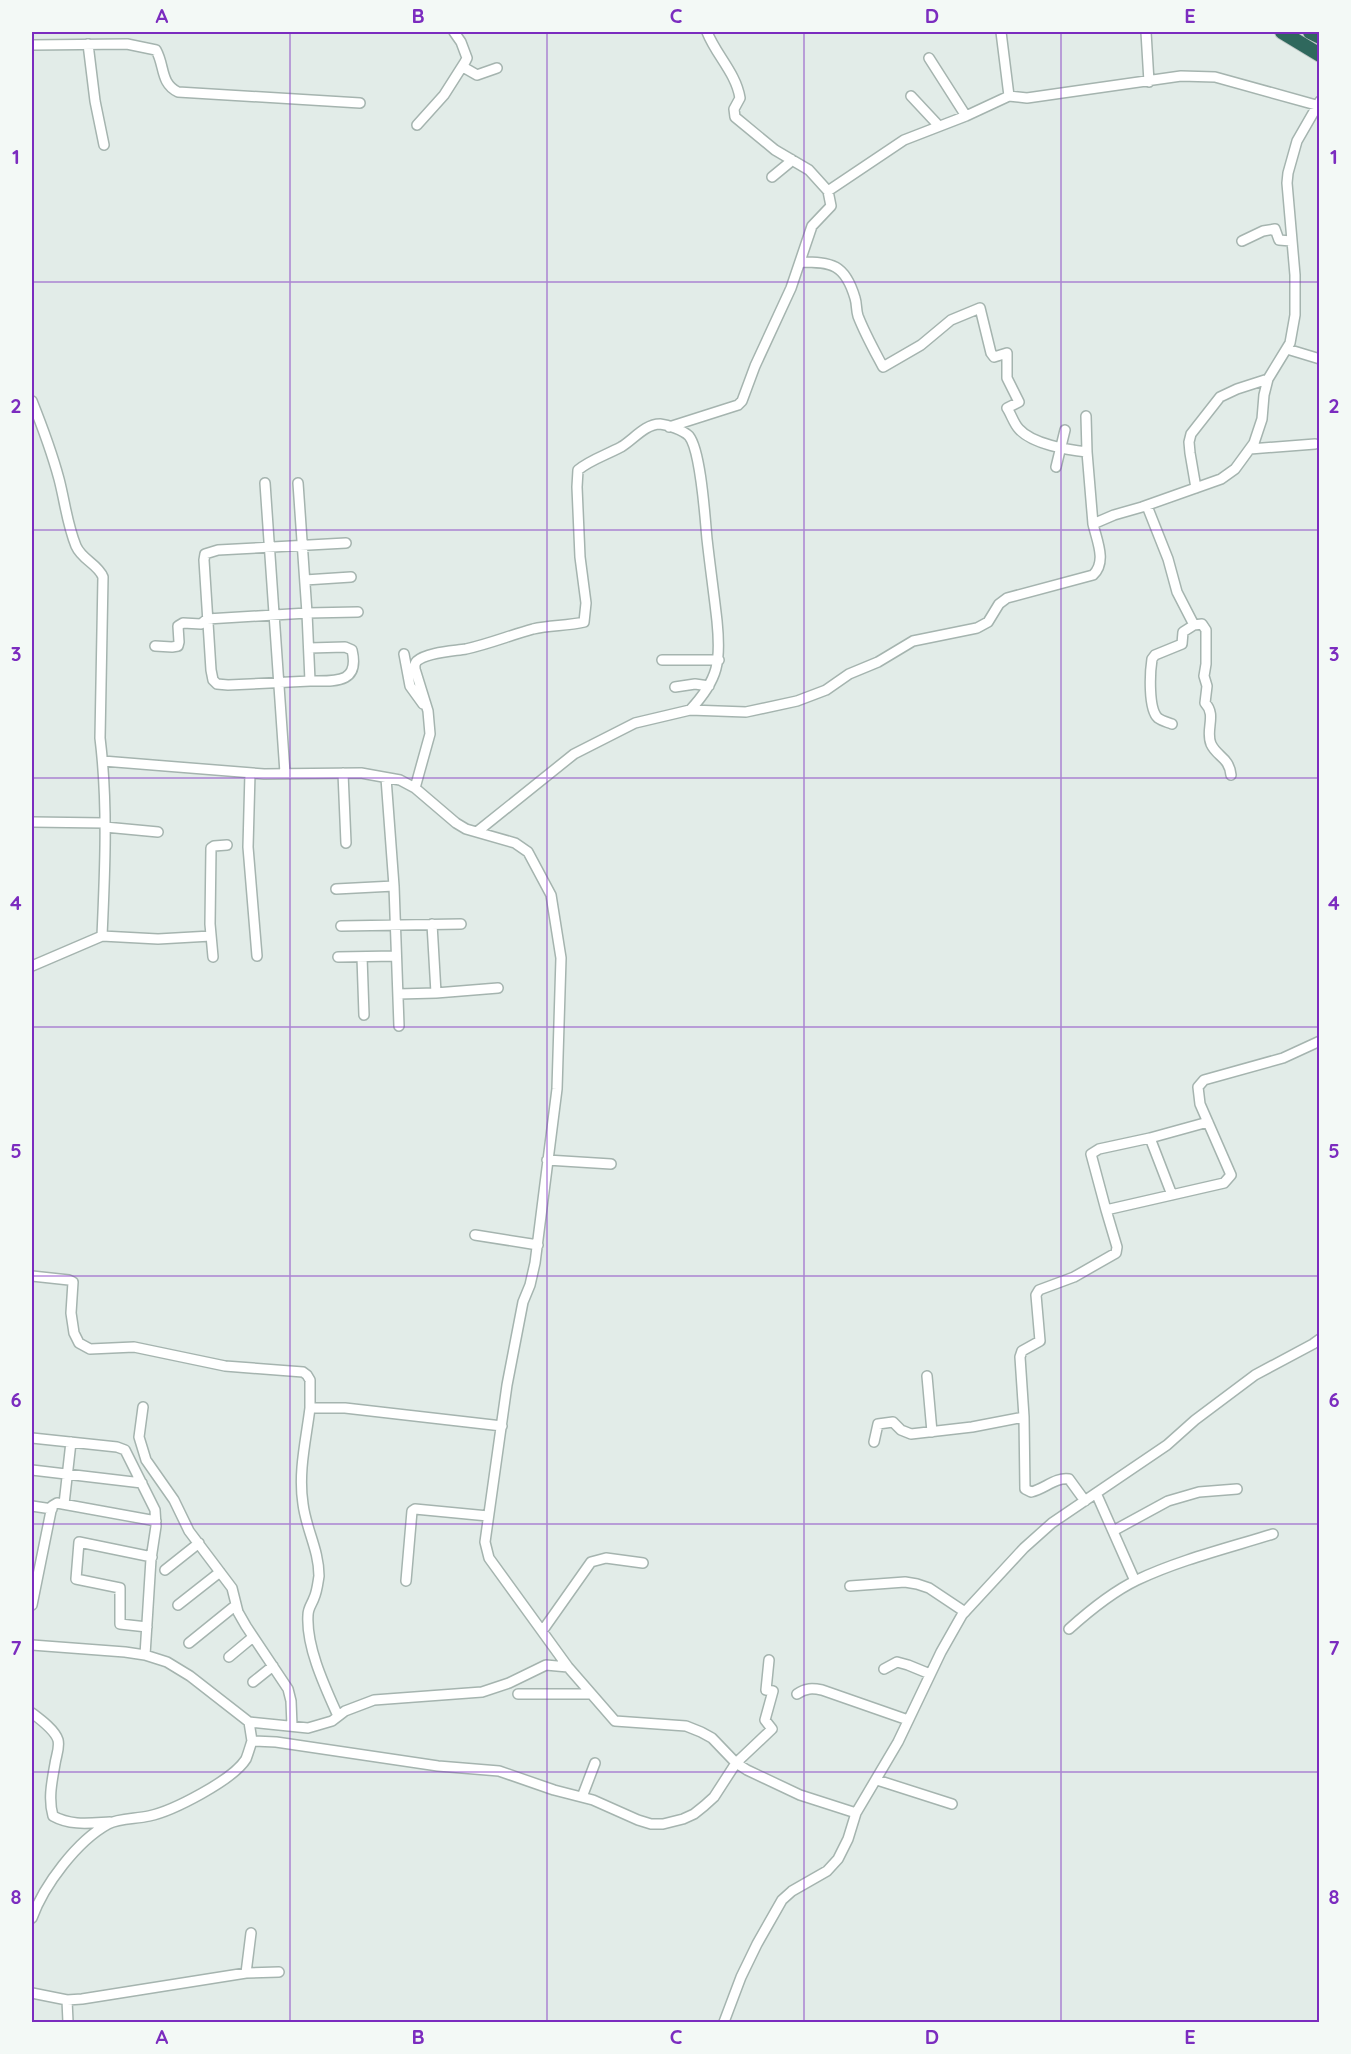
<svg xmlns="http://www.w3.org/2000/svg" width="1351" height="2054" font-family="Quicksand,sans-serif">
<rect width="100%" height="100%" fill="#e2ece8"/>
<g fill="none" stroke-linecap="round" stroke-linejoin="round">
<!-- minor casing -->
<g stroke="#a5b4af" stroke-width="12">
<path id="minor" d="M707,32C716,55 736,73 740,98L734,109L735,117L775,150L809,170L828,191
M1001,32L1009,96
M1146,32L1149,82
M88,44L95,101L104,145
M32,45L127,44L156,50C165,66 160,83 178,92L360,103
M929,58L966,116
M463,67L477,75L497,68
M911,96L939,126
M417,125L444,95L465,62L467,58L461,42L454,32
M772,177L789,163L791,159
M1242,241L1263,231L1275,229L1279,240L1291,241
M800,262C832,262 845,264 855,298C857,304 856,310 858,316C865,334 874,350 883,367L921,345L951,320L980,308L991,353L994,357L1007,353V378L1019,402L1007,408C1011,414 1014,424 1019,429C1032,444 1068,450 1087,452L1093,524
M1287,349L1320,359
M32,401C42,426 52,453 59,479C65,502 67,524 76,546C82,560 98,564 103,577L100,738C108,803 105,870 102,936L32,966
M1086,416L1087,452
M669,427L738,405L742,401L755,366L791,288L812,226L831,206L828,191L904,140L966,116L1009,96L1027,98L1181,76L1215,77L1316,105
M1250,449L1315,444
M1056,467L1065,430
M265,483L285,773
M298,483L307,613L358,612
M1196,488L1190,453L1189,442L1191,434L1220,397L1237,389L1268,379
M1147,506L1168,559L1177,592L1194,625L1202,624L1206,630V664L1204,676L1207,686L1205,703C1217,715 1205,730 1211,744C1217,757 1229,757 1231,775
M305,580L351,577
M155,646L172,647L178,646L179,642L178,626L183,623L201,624L207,619L307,613L310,681L228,685L217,684L213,680L211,670L204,560L205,554L218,550L346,543
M309,648L345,647L352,650C360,684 335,681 310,681
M404,654L410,686L423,704
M662,660H719
M675,687L695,684L709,686
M1172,724C1167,722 1162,721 1158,718C1148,709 1150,672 1152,659L1155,655L1182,644L1183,632L1194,625
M103,761L264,774L361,773L400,780L415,788L456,823L466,829L515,843L528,852L551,895L561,958L557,1089L535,1263L530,1285L523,1302L507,1385L485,1542L489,1558L568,1667L615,1721L686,1726L701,1732L712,1738L736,1763L747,1770L800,1795L856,1813
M250,773L248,847L257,956
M343,773L346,843
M386,778L394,886L399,1026
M415,788L430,734L428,711L415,669C415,665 414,664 417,661C427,652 454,651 466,649C489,644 511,635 533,629C550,625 567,626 584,622L586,603L580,557L577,487L578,470C590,460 606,455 621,447C633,440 645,424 660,424C668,425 683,430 689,436C701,451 705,518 707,539C710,566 714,594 717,621C721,661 719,679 690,710
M32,822L104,823
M105,827L158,832
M478,831L574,754L635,723L690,710L746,712L797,701L826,690L849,674L878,662L913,641L977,628L988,622L999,604L1007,598L1093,575C1107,562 1097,541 1093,524L1114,515L1142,507L1221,479L1235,469L1254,443L1262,419L1264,395L1268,379L1290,343L1295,315V275L1287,183L1288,173L1297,141L1320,101
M336,889L394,886
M341,926L461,924
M102,936L158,939L211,936
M213,957L210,924L211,848L214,846L227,845
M338,957L396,956
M362,957L364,1015
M436,993L498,988
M398,994L436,993L432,924
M547,1160L611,1164
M1172,1195L1150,1138L1208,1122
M1106,1210L1091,1154L1099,1149L1150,1138
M475,1235L538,1245
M32,1276L69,1280L73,1282L71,1313L74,1333L79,1343L90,1349L134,1347L225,1366L303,1372L307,1375L310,1380V1408H345L502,1426
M927,1376L932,1432
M143,1407L139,1437L146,1460L174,1500L189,1531L232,1588L238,1612L246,1626L288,1689L291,1701L292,1726
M310,1408C306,1440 298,1472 303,1504C306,1529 319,1550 319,1576C318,1582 317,1592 314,1598C312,1604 308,1608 308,1615C306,1647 325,1687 338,1716
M32,1438L117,1447L125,1450L155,1510L156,1526L151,1559L145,1655
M874,1442L878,1424L893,1422L901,1430L911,1434L972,1427L1024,1417
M32,1470L142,1483
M1096,1493L1135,1581
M1085,1501L1069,1479C1055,1477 1045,1489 1031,1492L1025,1489L1024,1417L1020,1357L1022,1351L1040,1341L1036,1295L1039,1290L1074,1277L1116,1253L1117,1247L1106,1210L1224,1183L1231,1175L1200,1104L1198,1087L1204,1080L1283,1058L1320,1041
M64,1504L71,1442
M32,1506L52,1509
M1113,1531L1168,1501L1199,1492L1237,1489
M165,1570L199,1543
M406,1581L412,1511L415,1509L488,1516
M850,1586L905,1582L917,1584L929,1588L965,1612
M32,1605L52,1506L57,1503L156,1521
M178,1605L220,1572
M147,1627L120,1624V1588L76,1579L79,1542L152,1557
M1069,1629C1089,1611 1112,1592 1137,1580C1179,1560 1228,1548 1273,1534
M543,1630L591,1562L606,1558L643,1563
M189,1643L236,1605
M32,1645L125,1652L145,1655L167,1662L190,1676L249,1722
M229,1657L253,1637
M568,1667L546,1665L509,1683L482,1692L374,1700L345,1711L332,1721L308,1728L249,1722L252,1741L276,1742L438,1766L499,1771L554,1790L593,1800L638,1820L651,1824H663L683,1819L694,1814L704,1806L714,1797L736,1763L772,1729L765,1720L773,1691L766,1690L769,1660
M884,1669L897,1662L908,1665L930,1674
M253,1682L273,1666
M518,1694H590
M797,1694C806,1688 812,1688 822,1690L908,1720
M32,1713C40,1719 55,1730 58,1740C60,1748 56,1756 55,1764C52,1781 48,1799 53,1816C71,1826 90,1823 110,1822
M877,1780L952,1804
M582,1797L595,1763
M32,1918C44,1885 77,1841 108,1824C119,1818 136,1819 149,1816C173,1811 233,1780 246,1759C248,1754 250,1747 252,1741
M246,1973L251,1933
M32,1993L67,2000L82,1999L246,1973L279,1972
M67,2000L68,2022
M724,2022L741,1977L757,1944L782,1900L792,1891L827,1871L838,1859L848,1839L856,1813L898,1742L941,1652L962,1615L1024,1548L1052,1523L1167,1445L1195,1420L1255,1375L1313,1344L1320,1339"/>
</g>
<!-- highway casing -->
<g stroke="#c1c9c7" stroke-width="16">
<path id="highway" d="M1282,32L1320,55
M1310,32L1320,37"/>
</g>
<!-- minor -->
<use href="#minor" stroke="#fff" stroke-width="9"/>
<!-- highway -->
<use href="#highway" stroke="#2f685d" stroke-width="14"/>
</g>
<!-- grid -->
<path fill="none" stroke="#7b2cbf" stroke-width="1.5" stroke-opacity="0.55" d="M290,32V2022M547,32V2022M804,32V2022M1061,32V2022M32,282H1320M32,530H1320M32,778H1320M32,1027H1320M32,1276H1320M32,1524H1320M32,1772H1320"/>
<!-- border -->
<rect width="1351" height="2054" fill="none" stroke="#f3f9f6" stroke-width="66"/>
<rect x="33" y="33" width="1285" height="1988" fill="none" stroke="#7b2cbf" stroke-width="2"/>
<g font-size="20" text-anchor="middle" font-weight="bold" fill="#7b2cbf">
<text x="162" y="23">A</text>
<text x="418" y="23">B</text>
<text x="676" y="23">C</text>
<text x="932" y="23">D</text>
<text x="1190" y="23">E</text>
<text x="16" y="164">1</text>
<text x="1334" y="164">1</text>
<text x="16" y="413">2</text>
<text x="1334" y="413">2</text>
<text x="16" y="661">3</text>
<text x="1334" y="661">3</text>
<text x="16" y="910">4</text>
<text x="1334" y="910">4</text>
<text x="16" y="1158">5</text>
<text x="1334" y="1158">5</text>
<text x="16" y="1407">6</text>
<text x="1334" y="1407">6</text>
<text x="16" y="1655">7</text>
<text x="1334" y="1655">7</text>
<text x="16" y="1904">8</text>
<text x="1334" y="1904">8</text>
<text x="162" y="2044">A</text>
<text x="418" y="2044">B</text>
<text x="676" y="2044">C</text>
<text x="932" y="2044">D</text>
<text x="1190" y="2044">E</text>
</g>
</svg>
